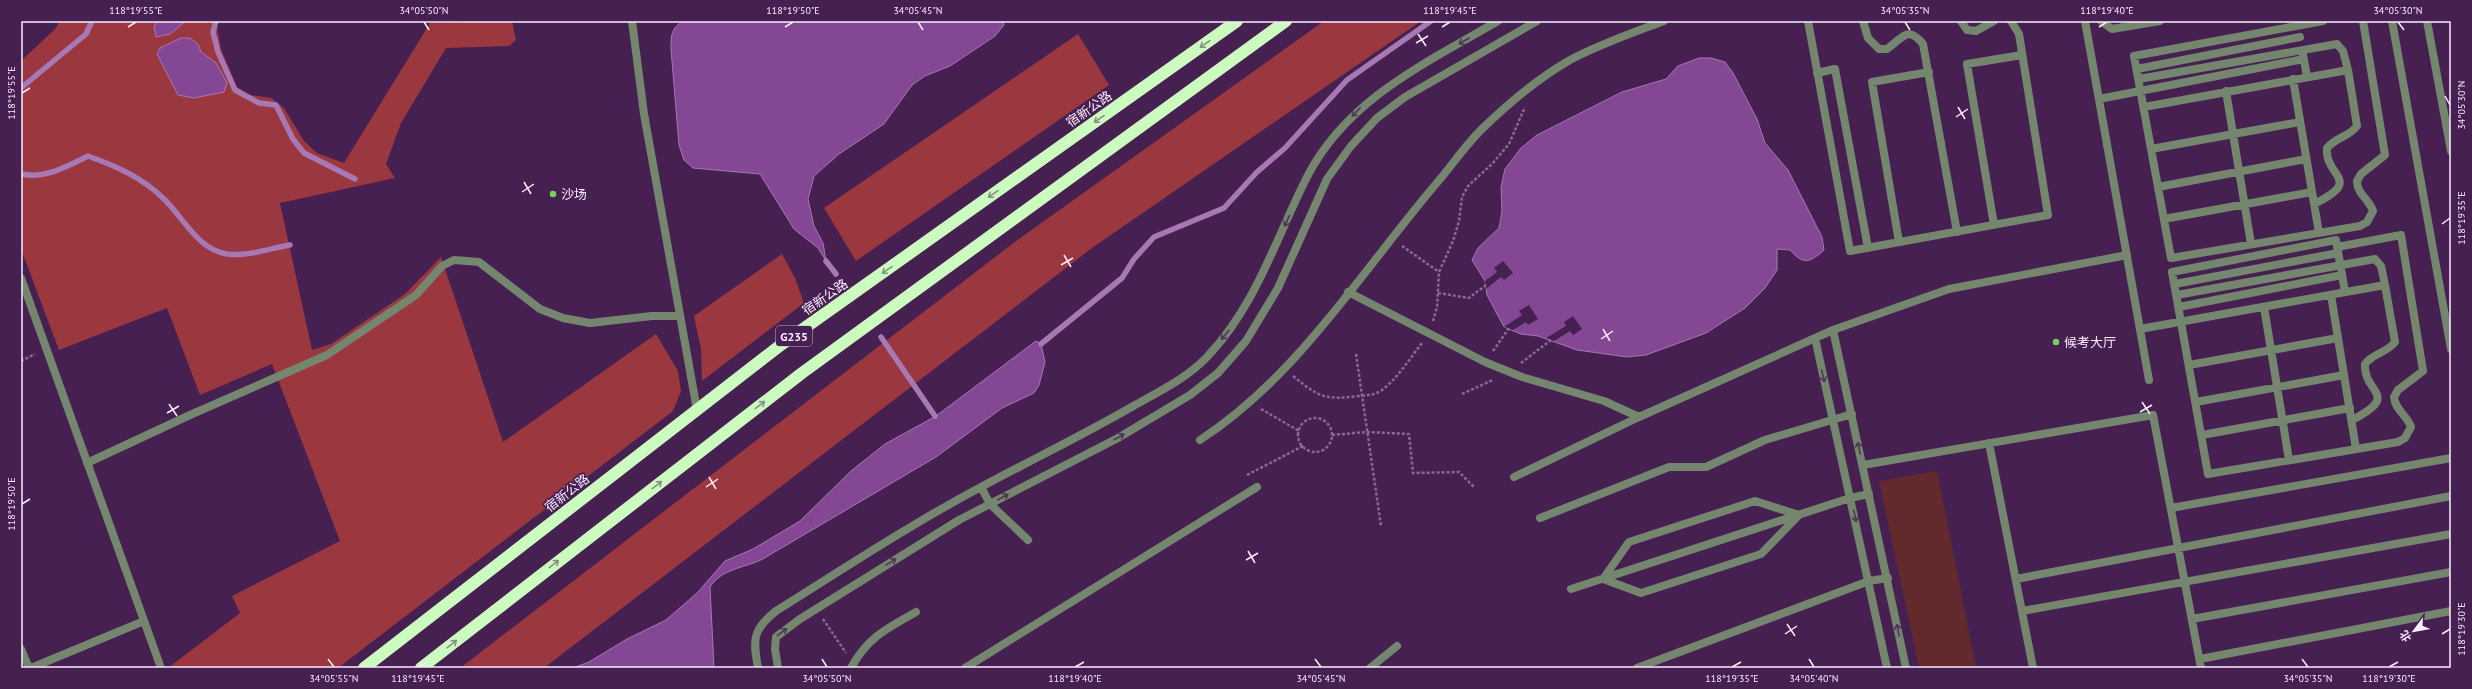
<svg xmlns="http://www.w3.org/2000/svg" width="2472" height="689" font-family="'PT Sans','Noto Sans SC',sans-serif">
<rect width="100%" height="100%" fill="#462051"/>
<!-- green -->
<path fill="#622a2d" d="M1937,471L1976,668H1919L1879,481Z"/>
<!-- forest -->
<path fill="#9b373f" d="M60,21H216L221,49L237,87L250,95L271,98L284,108L304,141L317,153L344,163L430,23L512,21L516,40L509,46L446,48L401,123L386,164L395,178L280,203L312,350L331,344L405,294L441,257L503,442L656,334L678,371L681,391L673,411L338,668H168L240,613L232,596L340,541L272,364L200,395L167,308L59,350L21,249V61L55,29Z
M1324,21H1421L1092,248L544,668H460L1016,241Z
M1078,34L1109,85L856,261L824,208Z
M782,254L795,278L804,303L702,381L701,349L694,316Z"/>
<!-- water -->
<path fill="#834794" stroke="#a778b4" d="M157,21H186L170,34L156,37L154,27Z
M684,21H1003L1004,25L995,36L950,66L925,76L912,85L884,124L839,154L814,176L808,199L814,226L823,243L826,261L818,248L794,229L760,174L693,168L684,160L679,145L671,49C671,36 671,27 684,21Z
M181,38H190L198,44L201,52L216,63L227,83L224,92L194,98L178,95L157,54L160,48Z
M1699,58H1711L1725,62L1733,73L1757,119L1765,143L1788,170L1822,237L1824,250C1810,263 1803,265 1790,250L1777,249V270L1765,288L1745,308L1706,333L1646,355L1627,357L1577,350L1538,336L1521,334L1504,327L1487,295L1485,281L1472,260L1478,248L1499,228L1502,211L1501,187L1505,169L1521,148L1537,135L1622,92L1666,79L1678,66Z
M1036,341L1041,344L1045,362L1039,385L1034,393L1002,408L936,457L761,560C743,568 722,569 710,587L714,668H573L589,662L627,639L666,620L697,593L725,561L753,549L800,521L851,471L885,444L936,416Z"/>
<!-- pier -->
<path fill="#462051" d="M1503,261L1513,273L1504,280L1501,277L1486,289L1485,281L1497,272L1494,268Z
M1529,305L1538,319L1528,325L1526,322L1513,330L1504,327L1522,315L1519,311Z
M1573,316L1582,329L1573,335L1570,331L1554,341L1546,338L1566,326L1564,322Z"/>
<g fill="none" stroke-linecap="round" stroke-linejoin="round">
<!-- stream -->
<path stroke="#a778b4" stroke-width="5.5" d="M216,21L213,32L218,52L235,90L259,103L276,105L293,139L304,153L355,179
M21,88L86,34L92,21
M21,174C45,179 66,167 88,156C116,166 143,178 164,199C183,217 198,250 227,254C247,257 271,248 290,245
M826,261L836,274
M881,337L935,416
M1041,344L1122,278L1134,259L1154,237L1224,208L1257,172L1285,148L1347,80L1431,21"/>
<!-- path -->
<path stroke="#886b90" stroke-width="2.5" stroke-dasharray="3 2" stroke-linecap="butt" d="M1402,246L1439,272
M1438,293L1469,298L1486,285
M1433,321L1437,307L1439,272L1453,241L1459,221L1462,197L1468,186L1492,164L1509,144L1525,107
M1493,351L1509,328
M1356,354L1381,526
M21,361L35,354
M1521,363L1551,340
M1293,376C1320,398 1325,400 1359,396C1368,395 1375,395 1382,390C1398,378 1410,358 1422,343
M1462,394L1493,380
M1261,409L1299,431
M1298 435a17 17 0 1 1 34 0a17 17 0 1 1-34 0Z
M1332,435L1367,432L1409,434L1413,473L1459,472L1474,487
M1247,475L1303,446
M823,619L846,653"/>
<!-- lane -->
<path stroke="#74876e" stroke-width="8" d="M632,21L644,114L697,410
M1808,21L1850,251L2048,215L2019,34L2011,21
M1863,21L1868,38L1879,49H1887C1902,39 1907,24 1923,44L1957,232
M1961,21L1967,30L1976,31L1994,21
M2085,21L2149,380
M2101,21L2112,29L2160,21
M2323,21L2134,56L2171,258L2360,226L2367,222L2373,211C2369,199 2357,194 2357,181L2361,174L2385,155L2363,21
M2392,21L2451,349
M2427,21L2451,151
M2303,55L2307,76
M2137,69L2300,37
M1817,73L1835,69L1868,248
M2139,79L2337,44L2343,51L2348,70
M2293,79L2319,233
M2226,91L2251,244
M2099,99L2304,59
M2144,107L2348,70L2357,126C2349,137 2336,137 2327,148C2324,177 2365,179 2314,204
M2151,149L2300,122
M2158,187L2306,159
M2164,219L2312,192
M1994,225L1967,64L2022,55
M1899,242L1872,82L1929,72
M2337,247L2401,235L2423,371L2398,390L2394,397C2395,410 2407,415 2411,427L2405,438L2398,442L2208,474L2172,272L2336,240L2345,292
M2175,284L2338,253
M1348,292L1485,362L1522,377L1604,401L1639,417
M2177,295L2375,259L2381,266L2385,285
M2331,295L2356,449
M2179,307L2342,275
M2264,307L2289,460
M2140,329L2385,285L2395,342C2387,353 2373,353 2365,364C2363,394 2402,394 2352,420
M1833,330L1906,668
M1815,338L1887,668
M2189,365L2338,338
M2196,402L2344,375
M2202,435L2350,408
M1200,440C1299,376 1365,266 1441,178C1455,161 1468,142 1484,127C1509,103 1540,77 1570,60C1600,44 1632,33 1664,21
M1989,443L2033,668
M87,463L190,415L327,355L416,295L442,266L454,260L479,262L540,309L563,318L590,323L652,316H680
M1863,465L2153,415L2201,668
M1514,477L1639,417L1833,330L1949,289L2127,255
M981,487L990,504L1028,540
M1755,501L1799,515L1761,554L1641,593L1603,579L1629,542Z
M2171,508L2451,458
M1540,518L1669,467H1706L1765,440L1852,414
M2016,579L2451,496
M1571,589L1850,498L1869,494
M2022,611L2451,534
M2192,619L2451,572
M21,649L29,668
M2200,659L2451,611
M31,668L144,621
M758,668C753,640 752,630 776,611C834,575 892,536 952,503C1012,469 1075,440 1135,405C1160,391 1187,378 1207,357C1256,306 1276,238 1307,177C1347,99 1426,63 1498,21
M778,668L775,649L776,637L800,619L959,520L1118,438L1190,395L1218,373L1246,341L1278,288L1327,179L1351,146L1377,118L1405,97L1537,21
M851,668C867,638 887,628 916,612
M965,668L1257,487
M1370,668L1397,646
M1637,668L1869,581L1888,578"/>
<!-- street -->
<path stroke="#74876e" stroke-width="8" d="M21,278L161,668"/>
<!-- highway -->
<path stroke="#ccfbbf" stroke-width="12" d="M364,668L782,344L1237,21
M421,668L802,373L1286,21"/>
</g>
<!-- one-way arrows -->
<defs><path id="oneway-shaft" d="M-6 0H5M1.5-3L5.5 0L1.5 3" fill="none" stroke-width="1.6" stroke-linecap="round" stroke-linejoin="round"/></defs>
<g stroke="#4f3557">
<use href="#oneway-shaft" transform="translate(1464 41) rotate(150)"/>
<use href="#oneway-shaft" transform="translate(1356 112) rotate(134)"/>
<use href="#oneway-shaft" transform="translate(1287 221) rotate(114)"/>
<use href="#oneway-shaft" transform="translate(1225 335) rotate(130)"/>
<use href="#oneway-shaft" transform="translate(1823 376) rotate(77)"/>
<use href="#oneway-shaft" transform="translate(1119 437) rotate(-29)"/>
<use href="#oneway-shaft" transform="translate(1859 448) rotate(-102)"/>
<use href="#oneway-shaft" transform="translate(1003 497) rotate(-27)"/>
<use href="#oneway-shaft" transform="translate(1855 516) rotate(77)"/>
<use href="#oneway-shaft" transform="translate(891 562) rotate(-32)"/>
<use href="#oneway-shaft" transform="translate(1898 630) rotate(-101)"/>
<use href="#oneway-shaft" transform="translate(782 632) rotate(-36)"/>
</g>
<g stroke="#898e88">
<use href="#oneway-shaft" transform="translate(1205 44) rotate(145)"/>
<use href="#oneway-shaft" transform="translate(1099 119) rotate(145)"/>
<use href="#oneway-shaft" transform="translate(993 194) rotate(145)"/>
<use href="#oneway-shaft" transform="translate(887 270) rotate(145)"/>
<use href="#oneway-shaft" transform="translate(760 405) rotate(-38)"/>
<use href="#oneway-shaft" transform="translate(657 485) rotate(-38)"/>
<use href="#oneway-shaft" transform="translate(554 564) rotate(-38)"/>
<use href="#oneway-shaft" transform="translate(452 644) rotate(-38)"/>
</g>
<!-- ticks -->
<path fill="none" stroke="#faecfe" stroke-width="1.5" d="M424,22L429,30M918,22L923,30M1905,22L1910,30M2398,22L2404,30M128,27L136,22M785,27L793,22M1442,27L1450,22M2099,27L2107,22M1418,34L1426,46M1416,43L1428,36M22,93L30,88M2445,96L2450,105M1958,107L1965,119M1956,117L1968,109M524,182L531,194M522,192L534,184M2442,224L2450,218M1064,255L1071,267M1061,265L1073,258M1603,329L1610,341M1601,339L1613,331M2142,402L2150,414M169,404L177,416M2140,412L2152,405M167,413L179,406M709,477L716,489M706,487L718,479M22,504L30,499M1248,551L1255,563M1246,560L1258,553M1787,624L1795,636M1785,634L1797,626M2442,634L2450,629M328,659L334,667M822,659L827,667M1315,659L1321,667M1809,659L1814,667M2302,659L2308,667M418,667L427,662M1075,667L1084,662M1732,667L1741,662M2389,667L2398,662"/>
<!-- markers -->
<g fill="#76d25a" stroke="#462051" stroke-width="1.5">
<circle cx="553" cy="194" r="4"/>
<circle cx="2056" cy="342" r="4"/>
</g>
<g text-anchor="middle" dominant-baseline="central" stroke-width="3.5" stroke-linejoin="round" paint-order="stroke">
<!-- shield labels -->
<rect fill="#462051" stroke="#c4afca" stroke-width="1" x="776" y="326" width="36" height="20" rx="3"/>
<g font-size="12" font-weight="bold" fill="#faecfe">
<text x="794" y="336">G235</text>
</g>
<!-- street labels -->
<g font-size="13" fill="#faecfe" stroke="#462051">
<text transform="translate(1089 109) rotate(-35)">宿新公路</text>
<text transform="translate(825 297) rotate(-35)">宿新公路</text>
<text transform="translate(567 493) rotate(-38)">宿新公路</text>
</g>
<!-- poi labels -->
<g font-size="13" fill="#faecfe" stroke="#462051" text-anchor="start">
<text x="561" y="194">沙场</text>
<text x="2064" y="342">候考大厅</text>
</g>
</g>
<!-- border -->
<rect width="2472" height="689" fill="none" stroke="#462051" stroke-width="44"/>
<!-- north arrow -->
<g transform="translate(2414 631) rotate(238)" stroke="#462051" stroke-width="3" paint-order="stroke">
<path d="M0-3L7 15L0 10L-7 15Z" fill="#faecfe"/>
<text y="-6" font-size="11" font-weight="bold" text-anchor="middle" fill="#faecfe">北</text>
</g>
<rect x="22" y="22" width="2428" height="645" fill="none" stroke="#faecfe" stroke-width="1.5"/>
<g font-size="10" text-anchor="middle" fill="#faecfe">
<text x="136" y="14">118°19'55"E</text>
<text x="424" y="14">34°05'50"N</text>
<text x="793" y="14">118°19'50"E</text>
<text x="918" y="14">34°05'45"N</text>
<text x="1450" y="14">118°19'45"E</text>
<text x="1905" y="14">34°05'35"N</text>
<text x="2107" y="14">118°19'40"E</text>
<text x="2398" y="14">34°05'30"N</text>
<text transform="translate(11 93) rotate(-90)" y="4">118°19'55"E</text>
<text transform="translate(2461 105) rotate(-90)" y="4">34°05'30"N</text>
<text transform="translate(2461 218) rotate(-90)" y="4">118°19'35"E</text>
<text transform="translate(11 504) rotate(-90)" y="4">118°19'50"E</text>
<text transform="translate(2461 629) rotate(-90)" y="4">118°19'30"E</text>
<text x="334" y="682">34°05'55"N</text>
<text x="418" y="682">118°19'45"E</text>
<text x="827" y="682">34°05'50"N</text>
<text x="1075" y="682">118°19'40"E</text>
<text x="1321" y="682">34°05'45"N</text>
<text x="1732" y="682">118°19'35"E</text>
<text x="1814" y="682">34°05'40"N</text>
<text x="2308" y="682">34°05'35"N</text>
<text x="2389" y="682">118°19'30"E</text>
</g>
</svg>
